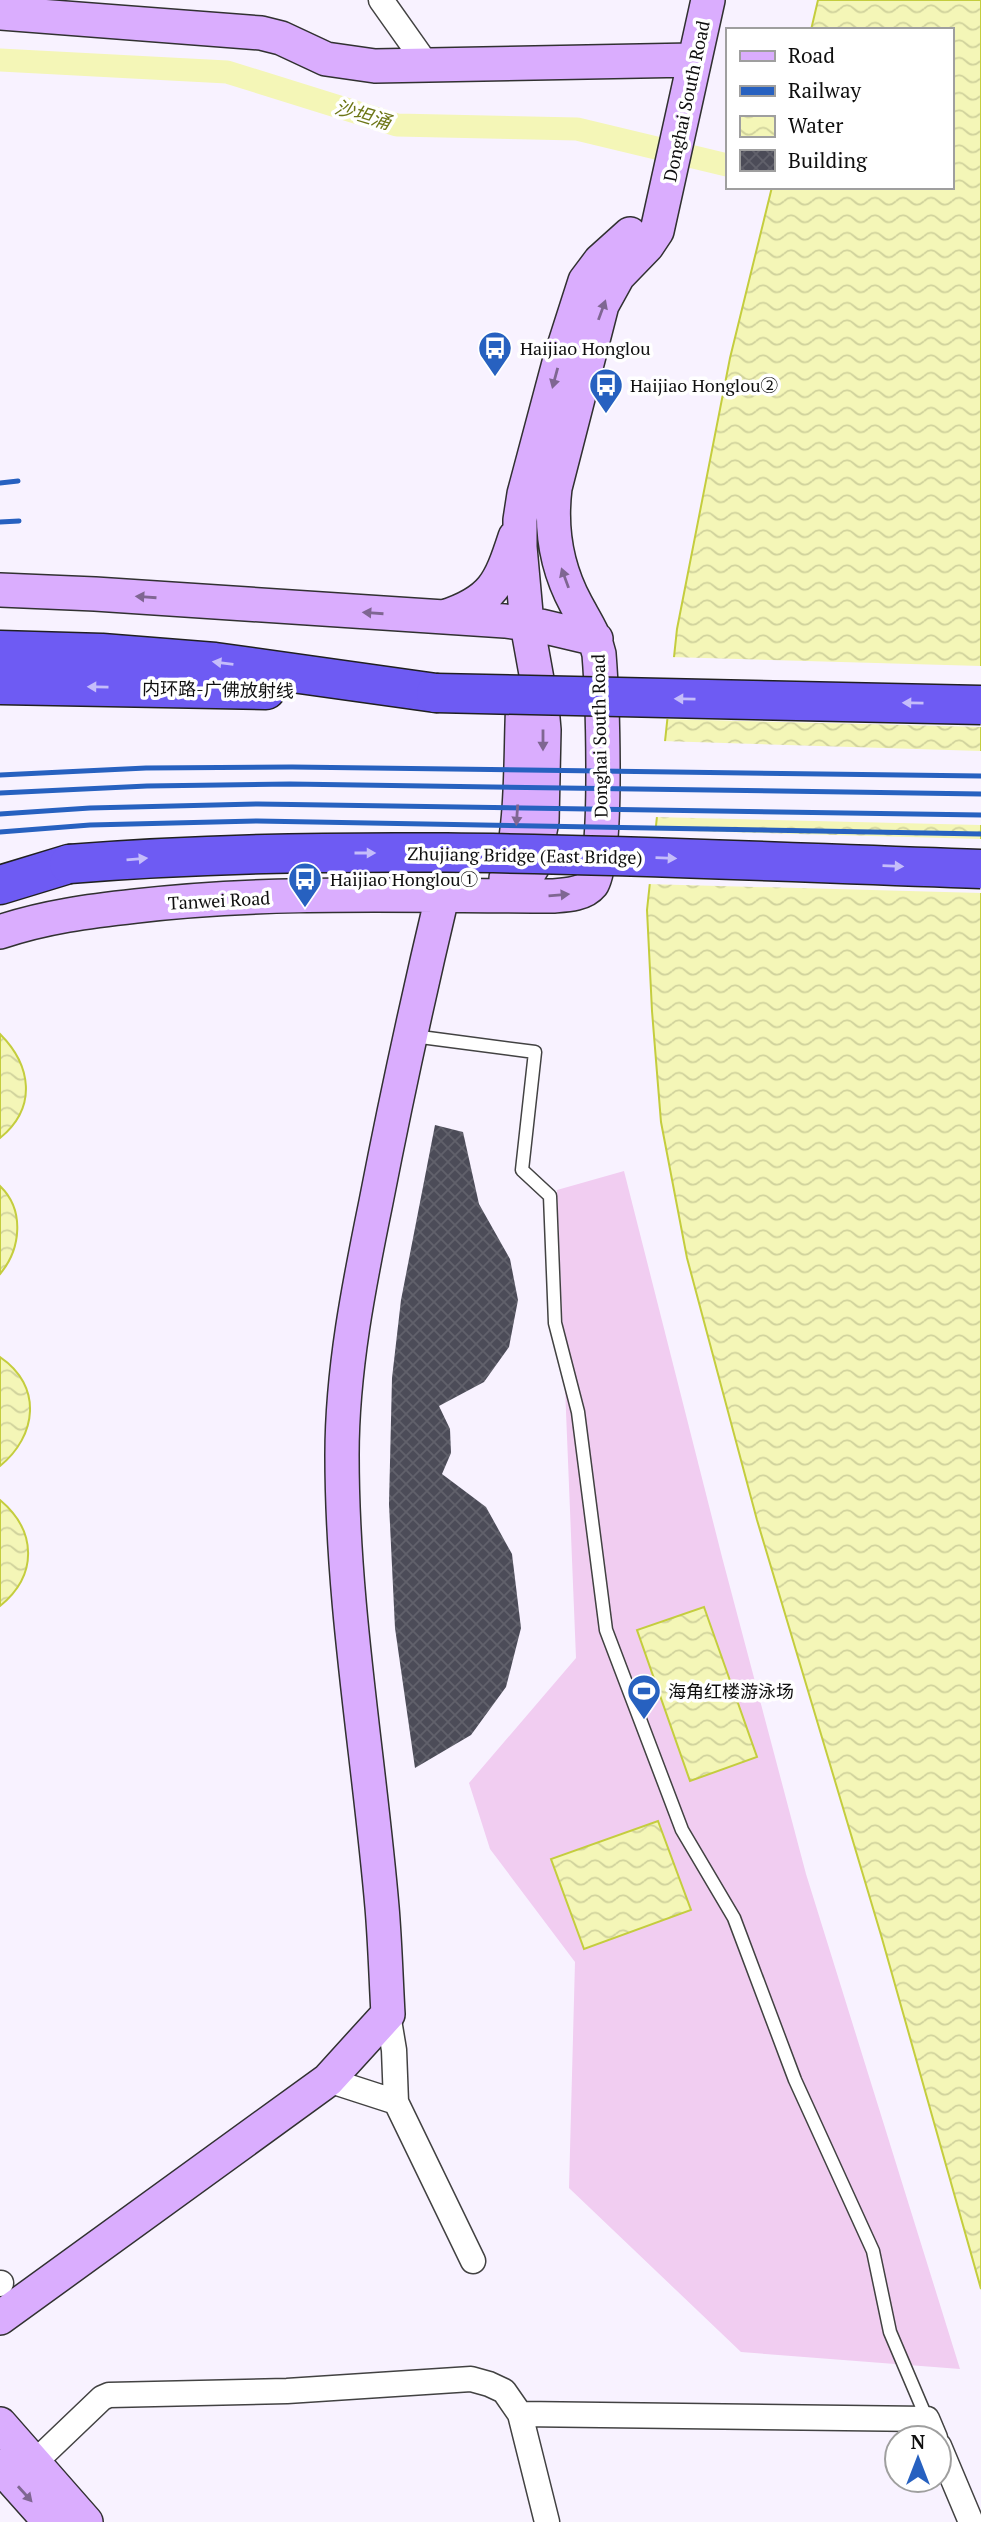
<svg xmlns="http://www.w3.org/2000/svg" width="981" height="2522" font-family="'PT Serif','Noto Sans SC',serif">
<defs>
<pattern id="water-waves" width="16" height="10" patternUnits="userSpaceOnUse" patternTransform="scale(1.75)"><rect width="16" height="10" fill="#f4f6b7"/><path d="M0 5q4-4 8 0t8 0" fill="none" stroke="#d0d29c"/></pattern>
<pattern id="building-cross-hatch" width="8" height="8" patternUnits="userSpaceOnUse" patternTransform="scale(1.75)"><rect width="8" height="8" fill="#4c4c58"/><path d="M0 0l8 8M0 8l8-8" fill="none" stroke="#61616b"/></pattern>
</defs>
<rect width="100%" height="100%" fill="#f8f2ff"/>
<!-- pitch -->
<path fill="#f1cdf1" d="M624,1171L722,1557L806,1874L960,2369L741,2352L569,2188L575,1962L490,1849L469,1783L576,1658L557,1190Z"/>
<!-- water -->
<path fill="url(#water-waves)" stroke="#c4cd3e" stroke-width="2" d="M818,0H981V2289L881,1935L757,1520L687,1258L661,1122L652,1011L647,910L677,629L730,358L772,187H951V30H811Z
M0,1034C31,1065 38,1107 0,1138Z
M0,1186C25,1210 21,1249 0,1274Z
M0,1357C43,1386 37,1436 0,1466Z
M0,1500C37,1531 38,1575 0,1606Z
M704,1607L757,1757L690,1781L637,1630Z
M658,1821L691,1910L584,1949L551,1859Z"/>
<!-- pier -->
<path fill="#f8f2ff" d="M670,657L981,666V727L664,719Z
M662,741L981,751V825L654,817Z
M652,830L981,839V893L646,884Z"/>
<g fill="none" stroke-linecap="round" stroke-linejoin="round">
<!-- canal -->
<path stroke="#f4f6b7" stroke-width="23" d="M0,60L227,72L397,125L577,129L727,165"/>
</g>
<!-- building -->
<path fill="url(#building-cross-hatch)" d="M435,1125L463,1132L479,1204L510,1259L518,1300L509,1347L484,1382L439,1406L450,1429L451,1453L442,1474L486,1507L512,1554L521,1628L506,1687L471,1735L415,1768L395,1628L389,1504L392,1378L401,1300Z"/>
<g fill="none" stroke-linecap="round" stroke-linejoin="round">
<!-- lane casing -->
<g stroke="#424242" stroke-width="15">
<path id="lane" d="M413,1036L535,1052L522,1170L550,1196L555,1323L578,1412L606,1630L682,1830L734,1918L795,2080L873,2251L890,2332L927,2419"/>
</g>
<!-- street casing -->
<g stroke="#424242" stroke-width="27">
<path id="street" d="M381,0L427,65
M388,2014L394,2050L396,2102
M328,2080L396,2102L473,2261
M0,2284L1,2283
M520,2414L927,2419L935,2438
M939,2446L971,2522
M34,2463L102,2398L109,2395L287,2391L471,2379L489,2384L504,2391L520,2414L547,2522"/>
</g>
<!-- secondary casing -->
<g stroke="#313131" stroke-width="36">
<path id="secondary" d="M0,13L261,33L281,38L326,59L375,66L693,60
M0,590L95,594L505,621L541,626L596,639
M444,617C493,601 500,583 515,537
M527,876L533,866L542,821L544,730L542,707L527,624L520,547V520L524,494L560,359L585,281L600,261L630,234
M506,878C524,835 520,748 523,699
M0,932C44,917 90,911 136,906C273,890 414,896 552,896C565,895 583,895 592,884C609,860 602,691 599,654C595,635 585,621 576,604C556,567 550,529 555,488L602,305L618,276L647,246L657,231L708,0
M0,2318L328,2080L388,2014C386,1979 385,1942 382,1907C369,1756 342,1607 342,1455C342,1370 359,1285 376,1202C396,1099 418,998 442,897
M0,2424L86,2522
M0,2466L50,2522"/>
</g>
<!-- highway casing -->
<g stroke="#202020" stroke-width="41">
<path id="highway" d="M0,650L102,653L215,662L436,693
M0,685L266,690
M0,885L69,864"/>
</g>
<!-- lane -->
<use href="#lane" stroke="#fff" stroke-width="12"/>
<!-- street -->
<use href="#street" stroke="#fff" stroke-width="24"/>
<!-- secondary -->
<use href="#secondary" stroke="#daadfe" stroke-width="33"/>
<!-- highway -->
<use href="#highway" stroke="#6e5bf3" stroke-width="38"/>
<!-- rail -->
<path stroke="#2761c0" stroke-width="5" d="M0,483L18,481
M0,522L19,521
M0,775L146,768L292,767L981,776
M0,793L147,786L290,784L981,794
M0,814L90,808L258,804L981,815
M0,832L90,825L257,821L981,834"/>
<!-- highway-bridge casing -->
<g stroke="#202020" stroke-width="41" stroke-linecap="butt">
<path id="highway-bridge" d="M436,693L981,705
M69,864C372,840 678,859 981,869"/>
</g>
<!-- highway-bridge -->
<use href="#highway-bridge" stroke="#6e5bf3" stroke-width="38"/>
</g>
<!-- one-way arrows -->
<defs><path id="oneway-solid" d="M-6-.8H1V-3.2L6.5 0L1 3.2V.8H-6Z" transform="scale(1.75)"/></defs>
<g fill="#7f6692">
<use href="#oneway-solid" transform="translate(602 310) rotate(-70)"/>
<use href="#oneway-solid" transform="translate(555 378) rotate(105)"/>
<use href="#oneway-solid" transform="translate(565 578) rotate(-110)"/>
<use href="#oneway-solid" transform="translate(146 597) rotate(-176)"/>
<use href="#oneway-solid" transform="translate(373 613) rotate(-176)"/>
<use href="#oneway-solid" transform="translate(543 740) rotate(90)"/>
<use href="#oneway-solid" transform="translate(517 815) rotate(94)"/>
<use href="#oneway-solid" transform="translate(559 895) rotate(-5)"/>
<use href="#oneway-solid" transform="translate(25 2494) rotate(48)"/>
</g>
<g fill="#c5bdfa">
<use href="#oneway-solid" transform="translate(223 663) rotate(-173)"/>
<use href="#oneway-solid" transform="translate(98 687) rotate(-179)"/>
<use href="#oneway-solid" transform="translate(685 699) rotate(-179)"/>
<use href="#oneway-solid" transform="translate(913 703) rotate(-179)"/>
<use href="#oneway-solid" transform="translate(365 853)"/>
<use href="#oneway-solid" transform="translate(666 858) rotate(2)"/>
<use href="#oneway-solid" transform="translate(137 859) rotate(-5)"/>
<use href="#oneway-solid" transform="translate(893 866) rotate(2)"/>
</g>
<!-- icons -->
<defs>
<g id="bus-pin" transform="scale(1.75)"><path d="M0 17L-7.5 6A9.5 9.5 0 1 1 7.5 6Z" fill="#2761c0" stroke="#fff"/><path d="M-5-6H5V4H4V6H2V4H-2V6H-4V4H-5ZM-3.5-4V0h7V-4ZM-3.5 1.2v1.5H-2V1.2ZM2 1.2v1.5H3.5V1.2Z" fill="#fff"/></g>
<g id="stadium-pin" transform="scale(1.75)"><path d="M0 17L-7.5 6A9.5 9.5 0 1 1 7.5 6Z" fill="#2761c0" stroke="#fff"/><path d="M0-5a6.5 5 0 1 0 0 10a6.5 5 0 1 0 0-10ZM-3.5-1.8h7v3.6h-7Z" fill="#fff"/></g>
</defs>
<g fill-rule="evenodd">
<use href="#bus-pin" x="495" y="348"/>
<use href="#bus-pin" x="606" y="385"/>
<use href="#bus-pin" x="305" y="879"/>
<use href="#stadium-pin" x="644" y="1691"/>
</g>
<g text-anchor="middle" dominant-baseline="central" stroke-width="7" stroke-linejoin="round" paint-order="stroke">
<!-- street labels -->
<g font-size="18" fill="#0f0f0f" stroke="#fff">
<text transform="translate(686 101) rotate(-78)">Donghai South Road</text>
<text transform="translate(218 689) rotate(1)">内环路-广佛放射线</text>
<text transform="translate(599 736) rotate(-91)">Donghai South Road</text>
<text transform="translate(525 855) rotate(1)">Zhujiang Bridge (East Bridge)</text>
<text transform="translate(219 900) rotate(-3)">Tanwei Road</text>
</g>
<!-- poi labels -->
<g font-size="18" fill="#0f0f0f" stroke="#fff" text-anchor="start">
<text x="520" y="348">Haijiao Honglou</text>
<text x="630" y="385">Haijiao Honglou②</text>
<text x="330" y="879">Haijiao Honglou①</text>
<text x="668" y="1691">海角红楼游泳场</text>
</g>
<!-- water labels -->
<g font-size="19" font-style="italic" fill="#6d7616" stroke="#fff">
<text transform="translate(363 114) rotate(17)">沙坦涌</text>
</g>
</g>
<!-- legend -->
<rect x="726" y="28" width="228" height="161" fill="#ffffff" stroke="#9f9f9f" stroke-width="2"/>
<rect x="740" y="51" width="35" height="10" fill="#daadfe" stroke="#9f9f9f" stroke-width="2"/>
<text x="788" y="63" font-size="21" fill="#0f0f0f">Road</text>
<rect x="740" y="86" width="35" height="10" fill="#2761c0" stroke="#9f9f9f" stroke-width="2"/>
<text x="788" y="98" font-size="21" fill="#0f0f0f">Railway</text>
<rect x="740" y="116" width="35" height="21" fill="url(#water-waves)" stroke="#9f9f9f" stroke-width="2"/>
<text x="788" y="133" font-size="21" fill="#0f0f0f">Water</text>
<rect x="740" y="150" width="35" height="21" fill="url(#building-cross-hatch)" stroke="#9f9f9f" stroke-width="2"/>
<text x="788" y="168" font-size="21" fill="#0f0f0f">Building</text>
<!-- north arrow -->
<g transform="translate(918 2459)"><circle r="33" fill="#ffffff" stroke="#9f9f9f" stroke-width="2"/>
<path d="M0-5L12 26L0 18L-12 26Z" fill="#2761c0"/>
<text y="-10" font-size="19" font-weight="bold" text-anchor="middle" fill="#0f0f0f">N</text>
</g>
</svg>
